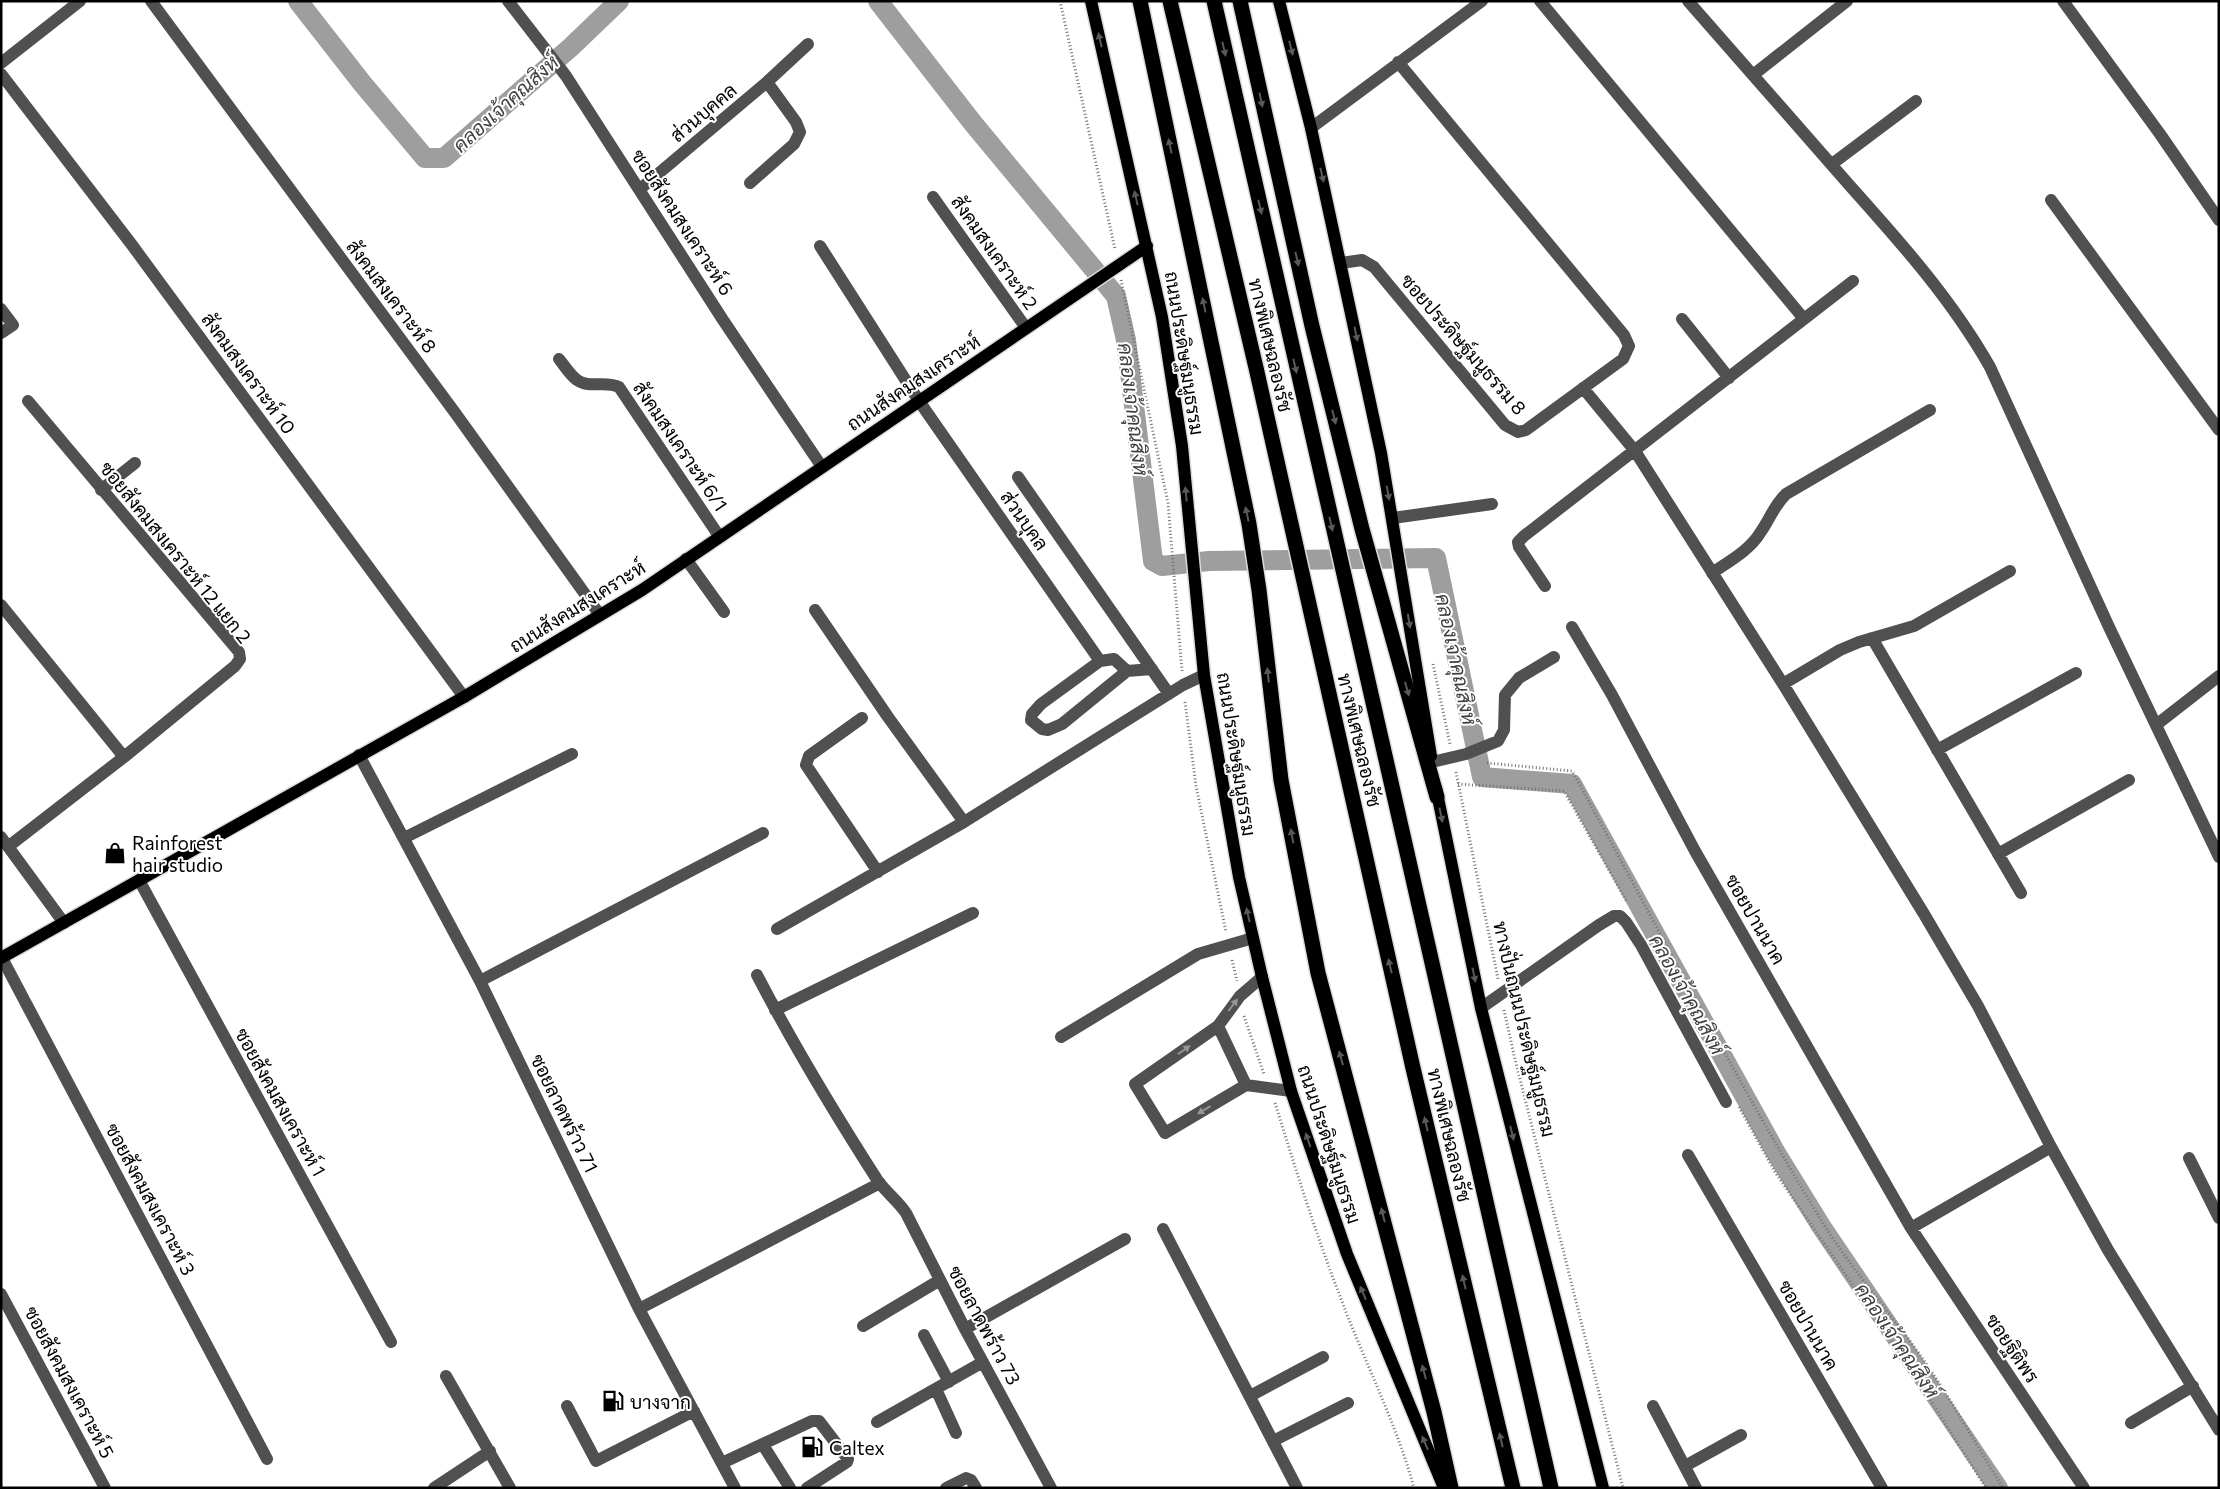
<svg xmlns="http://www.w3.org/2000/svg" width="2220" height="1489" font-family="Commissioner,Sarabun,sans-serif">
<rect width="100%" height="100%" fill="#fff"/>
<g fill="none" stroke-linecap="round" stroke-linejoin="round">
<!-- canal -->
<path stroke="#9e9e9e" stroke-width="20" d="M298,1L362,83L425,158H444L571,47L619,1
M878,1L972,122L1116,296L1126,340L1153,561L1162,566L1209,561L1436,558L1482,777L1572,784L1776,1153L1821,1226L1998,1488"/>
<!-- major casing -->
<g stroke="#dbdbdb" stroke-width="15">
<path id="major" d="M1091,1L1162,317L1182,446L1204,675L1239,877L1262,977L1291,1091L1347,1254L1444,1488
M1279,1L1311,128L1381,453L1431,756
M1436,788L1481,1008L1603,1488
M1,958L464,697L642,590L1147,246"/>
</g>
<!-- highway casing -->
<g stroke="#dbdbdb" stroke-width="18">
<path id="highway" d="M1140,1L1249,524L1259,590L1281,780L1318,973L1434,1412L1451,1488
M1170,1L1257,372L1413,1068L1513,1488
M1214,1L1551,1488
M1240,1L1312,326L1362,529L1437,797"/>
</g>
<!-- path -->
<path stroke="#727272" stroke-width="3" stroke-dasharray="1 2.5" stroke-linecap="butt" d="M1060,1L1115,249
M1121,280L1168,503L1182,671
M1433,664L1450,744
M1185,702L1196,786L1226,932
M1487,763L1572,771C1655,921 1732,1074 1821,1220C1850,1267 1886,1308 1918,1352C1949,1395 1975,1443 2003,1488
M1456,772L1498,979
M1458,784L1564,791L1627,902
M1232,960L1237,981
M1504,1010L1514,1055L1623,1488
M1244,1016L1264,1074
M1275,1103C1296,1170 1317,1238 1343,1304C1366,1365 1397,1425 1414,1488
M1739,1107L1775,1172L1913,1373L1986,1488"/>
<!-- minor -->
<path stroke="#505050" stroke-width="12" d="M151,1L456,414L600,615
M508,1L566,76L723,320L822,467
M1540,1L1804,319
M1688,1C1742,63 1797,125 1851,187C1902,244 1952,300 1990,367L2109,627L2219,857
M2063,1L2160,134L2219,220
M1,63L80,1
M1,74L132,245L464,697
M1753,75L1847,1
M1311,128L1482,1
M1832,164L1916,101
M750,183L794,144L800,132L796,122L767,82
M640,189L767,82L808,44
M933,197L1026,328
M2051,200L2219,430
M820,246L919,401L1100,661
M1341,263L1362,260L1374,267L1505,425L1518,432L1526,430L1623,359L1629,346L1624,335L1398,62
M1,309L13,325L1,333
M1682,319L1729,378
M559,359C564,365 570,375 577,380C589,389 606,380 619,387L719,536
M1583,388L1635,451L1783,684L1924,914L1978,1006L2051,1147L2108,1250L2219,1430
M1018,477L1169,694
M101,490L135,463
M1393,518L1492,504
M686,559L724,612
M1712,573C1728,562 1750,550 1760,533C1770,519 1773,507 1786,494L1930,410
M1545,586L1519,547L1518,542L1524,536L1853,281
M1,605L124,757
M815,610L888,717L964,822
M1572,627L1612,695L1695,851L1911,1228L2084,1488
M1872,638L2021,893
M1127,671L1114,659L1100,661L1041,704L1032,714L1031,720L1042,729L1048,730L1062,724L1127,671L1152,669
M1783,684L1840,650L1859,642L1914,626L2010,571
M862,718L809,756L806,765L878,872
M2156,725L2219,676
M1937,750L2076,673
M359,755L480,981L639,1309L735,1488
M1432,762L1466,754L1498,741L1504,730L1505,695L1519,678L1554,657
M1,837L64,923
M404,838L572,754
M9,846L124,757L235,666L240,659L239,652L28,401
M1998,854L2129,780
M139,880L391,1342
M777,929L964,822L1183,685L1204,675
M2,958L267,1459
M757,975C794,1046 835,1114 878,1181C886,1192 898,1201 906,1213L965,1329L1051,1488
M1262,977L1240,996L1218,1026L1246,1085L1291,1091
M480,981L763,833
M1481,1008L1599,925L1614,916H1620L1626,922L1641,945L1726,1102
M775,1010L973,913
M1218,1026L1135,1084L1165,1133L1246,1085
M1061,1037L1198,954L1253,938
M1688,1155L1882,1488
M2189,1158L2219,1218
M1911,1228L2051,1147
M1163,1229L1297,1488
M1,1294L105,1488
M639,1309L880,1183
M863,1326L940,1280
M965,1329L1125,1239
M924,1335L949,1382
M446,1376L510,1488
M936,1389L956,1433
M1250,1396L1323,1357
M567,1406L596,1461L694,1411
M1653,1406L1696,1488
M877,1422L983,1362
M2131,1423L2193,1386
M1273,1441L1348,1403
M763,1445L790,1488
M722,1463L812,1421H819L848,1459L847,1462L807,1488
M1685,1466L1741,1435
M434,1488L490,1451
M946,1488L966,1478L971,1480L976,1488"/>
<!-- major -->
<use href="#major" stroke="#000" stroke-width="12"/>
<!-- highway -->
<use href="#highway" stroke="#000" stroke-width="15"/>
</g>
<!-- one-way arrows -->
<defs><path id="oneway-solid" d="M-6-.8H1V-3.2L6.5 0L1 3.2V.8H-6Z" transform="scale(1.25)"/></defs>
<g fill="#595959">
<use href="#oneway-solid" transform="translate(1100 40) rotate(-103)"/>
<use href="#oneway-solid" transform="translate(1291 48) rotate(76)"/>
<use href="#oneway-solid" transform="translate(1224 49) rotate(77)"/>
<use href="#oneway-solid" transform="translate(1261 100) rotate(78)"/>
<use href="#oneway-solid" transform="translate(1170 146) rotate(-102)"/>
<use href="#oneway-solid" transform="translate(1322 175) rotate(77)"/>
<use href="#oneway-solid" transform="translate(1136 198) rotate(-103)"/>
<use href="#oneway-solid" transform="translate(1260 207) rotate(77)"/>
<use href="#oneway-solid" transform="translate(1297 259) rotate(77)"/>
<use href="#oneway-solid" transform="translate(1204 305) rotate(-102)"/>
<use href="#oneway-solid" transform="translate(1356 334) rotate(78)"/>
<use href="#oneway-solid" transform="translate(1295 366) rotate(77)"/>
<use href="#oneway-solid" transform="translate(1334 417) rotate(76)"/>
<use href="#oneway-solid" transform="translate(1388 493) rotate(80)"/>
<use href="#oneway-solid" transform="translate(1186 494) rotate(-95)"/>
<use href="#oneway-solid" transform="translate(1247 514) rotate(-102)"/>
<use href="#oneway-solid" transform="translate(1331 524) rotate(77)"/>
<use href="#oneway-solid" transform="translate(1409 621) rotate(81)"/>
<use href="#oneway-solid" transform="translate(1268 675) rotate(-96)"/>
<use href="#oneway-solid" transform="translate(1407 689) rotate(74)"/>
<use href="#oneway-solid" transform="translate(1441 815) rotate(78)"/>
<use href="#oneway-solid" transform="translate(1292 836) rotate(-101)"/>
<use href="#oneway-solid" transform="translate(1248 915) rotate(-103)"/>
<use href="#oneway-solid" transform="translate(1390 966) rotate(-103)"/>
<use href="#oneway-solid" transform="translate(1474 975) rotate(78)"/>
<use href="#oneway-solid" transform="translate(1341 1058) rotate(-105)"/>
<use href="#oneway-solid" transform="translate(1426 1124) rotate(-103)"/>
<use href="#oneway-solid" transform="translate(1512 1133) rotate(76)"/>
<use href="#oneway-solid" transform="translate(1308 1140) rotate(-109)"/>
<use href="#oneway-solid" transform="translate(1383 1215) rotate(-104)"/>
<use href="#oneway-solid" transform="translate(1464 1282) rotate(-103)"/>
<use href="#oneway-solid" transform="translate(1363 1293) rotate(-113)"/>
<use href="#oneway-solid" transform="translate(1424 1372) rotate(-105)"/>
<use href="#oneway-solid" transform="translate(1501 1440) rotate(-103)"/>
<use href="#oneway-solid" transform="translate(1425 1443) rotate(-113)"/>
</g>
<g fill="#969696">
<use href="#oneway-solid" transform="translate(1233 1005) rotate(-53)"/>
<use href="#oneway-solid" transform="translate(1184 1050) rotate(-35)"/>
<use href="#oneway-solid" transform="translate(1204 1110) rotate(149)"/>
</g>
<!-- icons -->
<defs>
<g id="shop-bare" transform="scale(1.725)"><path d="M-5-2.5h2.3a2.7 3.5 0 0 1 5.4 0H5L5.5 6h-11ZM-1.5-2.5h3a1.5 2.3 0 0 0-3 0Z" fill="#000" stroke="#fff" stroke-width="2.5" paint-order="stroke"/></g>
<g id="fuel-bare" transform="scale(1.725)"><path d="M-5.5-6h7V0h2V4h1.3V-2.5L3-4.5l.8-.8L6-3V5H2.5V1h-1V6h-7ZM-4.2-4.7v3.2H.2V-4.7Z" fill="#000" stroke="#fff" stroke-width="2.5" paint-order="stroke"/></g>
</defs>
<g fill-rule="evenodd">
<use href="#shop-bare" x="115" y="853"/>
<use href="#fuel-bare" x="613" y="1401"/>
<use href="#fuel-bare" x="812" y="1447"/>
</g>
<g text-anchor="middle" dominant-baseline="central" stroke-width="4" stroke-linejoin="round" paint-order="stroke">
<!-- street labels -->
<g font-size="19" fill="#000" stroke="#fff">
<text transform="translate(703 112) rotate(-40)">ส่วนบุคคล</text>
<text transform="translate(683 222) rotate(57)">ซอยสังคมสงเคราะห์ 6</text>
<text transform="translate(995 252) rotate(55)">สังคมสงเคราะห์ 2</text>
<text transform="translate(392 296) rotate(53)">สังคมสงเคราะห์ 8</text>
<text transform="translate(1464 344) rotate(49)">ซอยประดิษฐ์มนูธรรม 8</text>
<text transform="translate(1271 345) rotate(77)">ทางพิเศษฉลองรัช</text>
<text transform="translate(1185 353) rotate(81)">ถนนประดิษฐ์มนูธรรม</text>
<text transform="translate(249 373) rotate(54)">สังคมสงเคราะห์ 10</text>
<text transform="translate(913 382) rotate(-34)">ถนนสังคมสงเคราะห์</text>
<text transform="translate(681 446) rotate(56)">สังคมสงเคราะห์ 6/1</text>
<text transform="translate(1025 520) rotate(55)">ส่วนบุคล</text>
<text transform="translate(176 552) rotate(51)">ซอยสังคมสงเคราะห์ 12 แยก 2</text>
<text transform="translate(577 606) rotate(-32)">ถนนสังคมสงเคราะห์</text>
<text transform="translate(1360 740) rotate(77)">ทางพิเศษฉลองรัช</text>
<text transform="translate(1237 754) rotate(81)">ถนนประดิษฐ์มนูธรรม</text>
<text transform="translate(1756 919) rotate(60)">ซอยปานนาค</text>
<text transform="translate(1525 1029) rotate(77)">ทางปั่นถนนประดิษฐ์มนูธรรม</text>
<text transform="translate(281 1102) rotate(61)">ซอยสังคมสงเคราะห์ 1</text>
<text transform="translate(565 1113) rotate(64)">ซอยลาดพร้าว 71</text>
<text transform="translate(1450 1135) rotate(77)">ทางพิเศษฉลองรัช</text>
<text transform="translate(1330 1144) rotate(72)">ถนนประดิษฐ์มนูธรรม</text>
<text transform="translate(151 1199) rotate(62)">ซอยสังคมสงเคราะห์ 3</text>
<text transform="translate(985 1325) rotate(62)">ซอยลาดพร้าว 73</text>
<text transform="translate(1809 1325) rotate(60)">ซอยปานนาค</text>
<text transform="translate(2013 1348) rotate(56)">ซอยฐิติพร</text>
<text transform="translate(70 1382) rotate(62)">ซอยสังคมสงเคราะห์ 5</text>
</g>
<!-- poi labels -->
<g font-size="19" fill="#000" stroke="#fff" text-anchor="start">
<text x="132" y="842">Rainforest<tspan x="132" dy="22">hair studio</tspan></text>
<text x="630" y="1401">บางจาก</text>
<text x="829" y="1447">Caltex</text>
</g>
<!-- water labels -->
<g font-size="20" font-style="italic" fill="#3f3f3f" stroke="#fff">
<text transform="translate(505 103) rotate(-42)">คลองเจ้าคุณสิงห์</text>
<text transform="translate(1134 409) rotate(83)">คลองเจ้าคุณสิงห์</text>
<text transform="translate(1457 659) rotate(78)">คลองเจ้าคุณสิงห์</text>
<text transform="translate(1688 994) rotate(61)">คลองเจ้าคุณสิงห์</text>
<text transform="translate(1898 1340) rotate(56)">คลองเจ้าคุณสิงห์</text>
</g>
</g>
<!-- border -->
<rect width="2220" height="1489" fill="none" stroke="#000000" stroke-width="5"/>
</svg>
